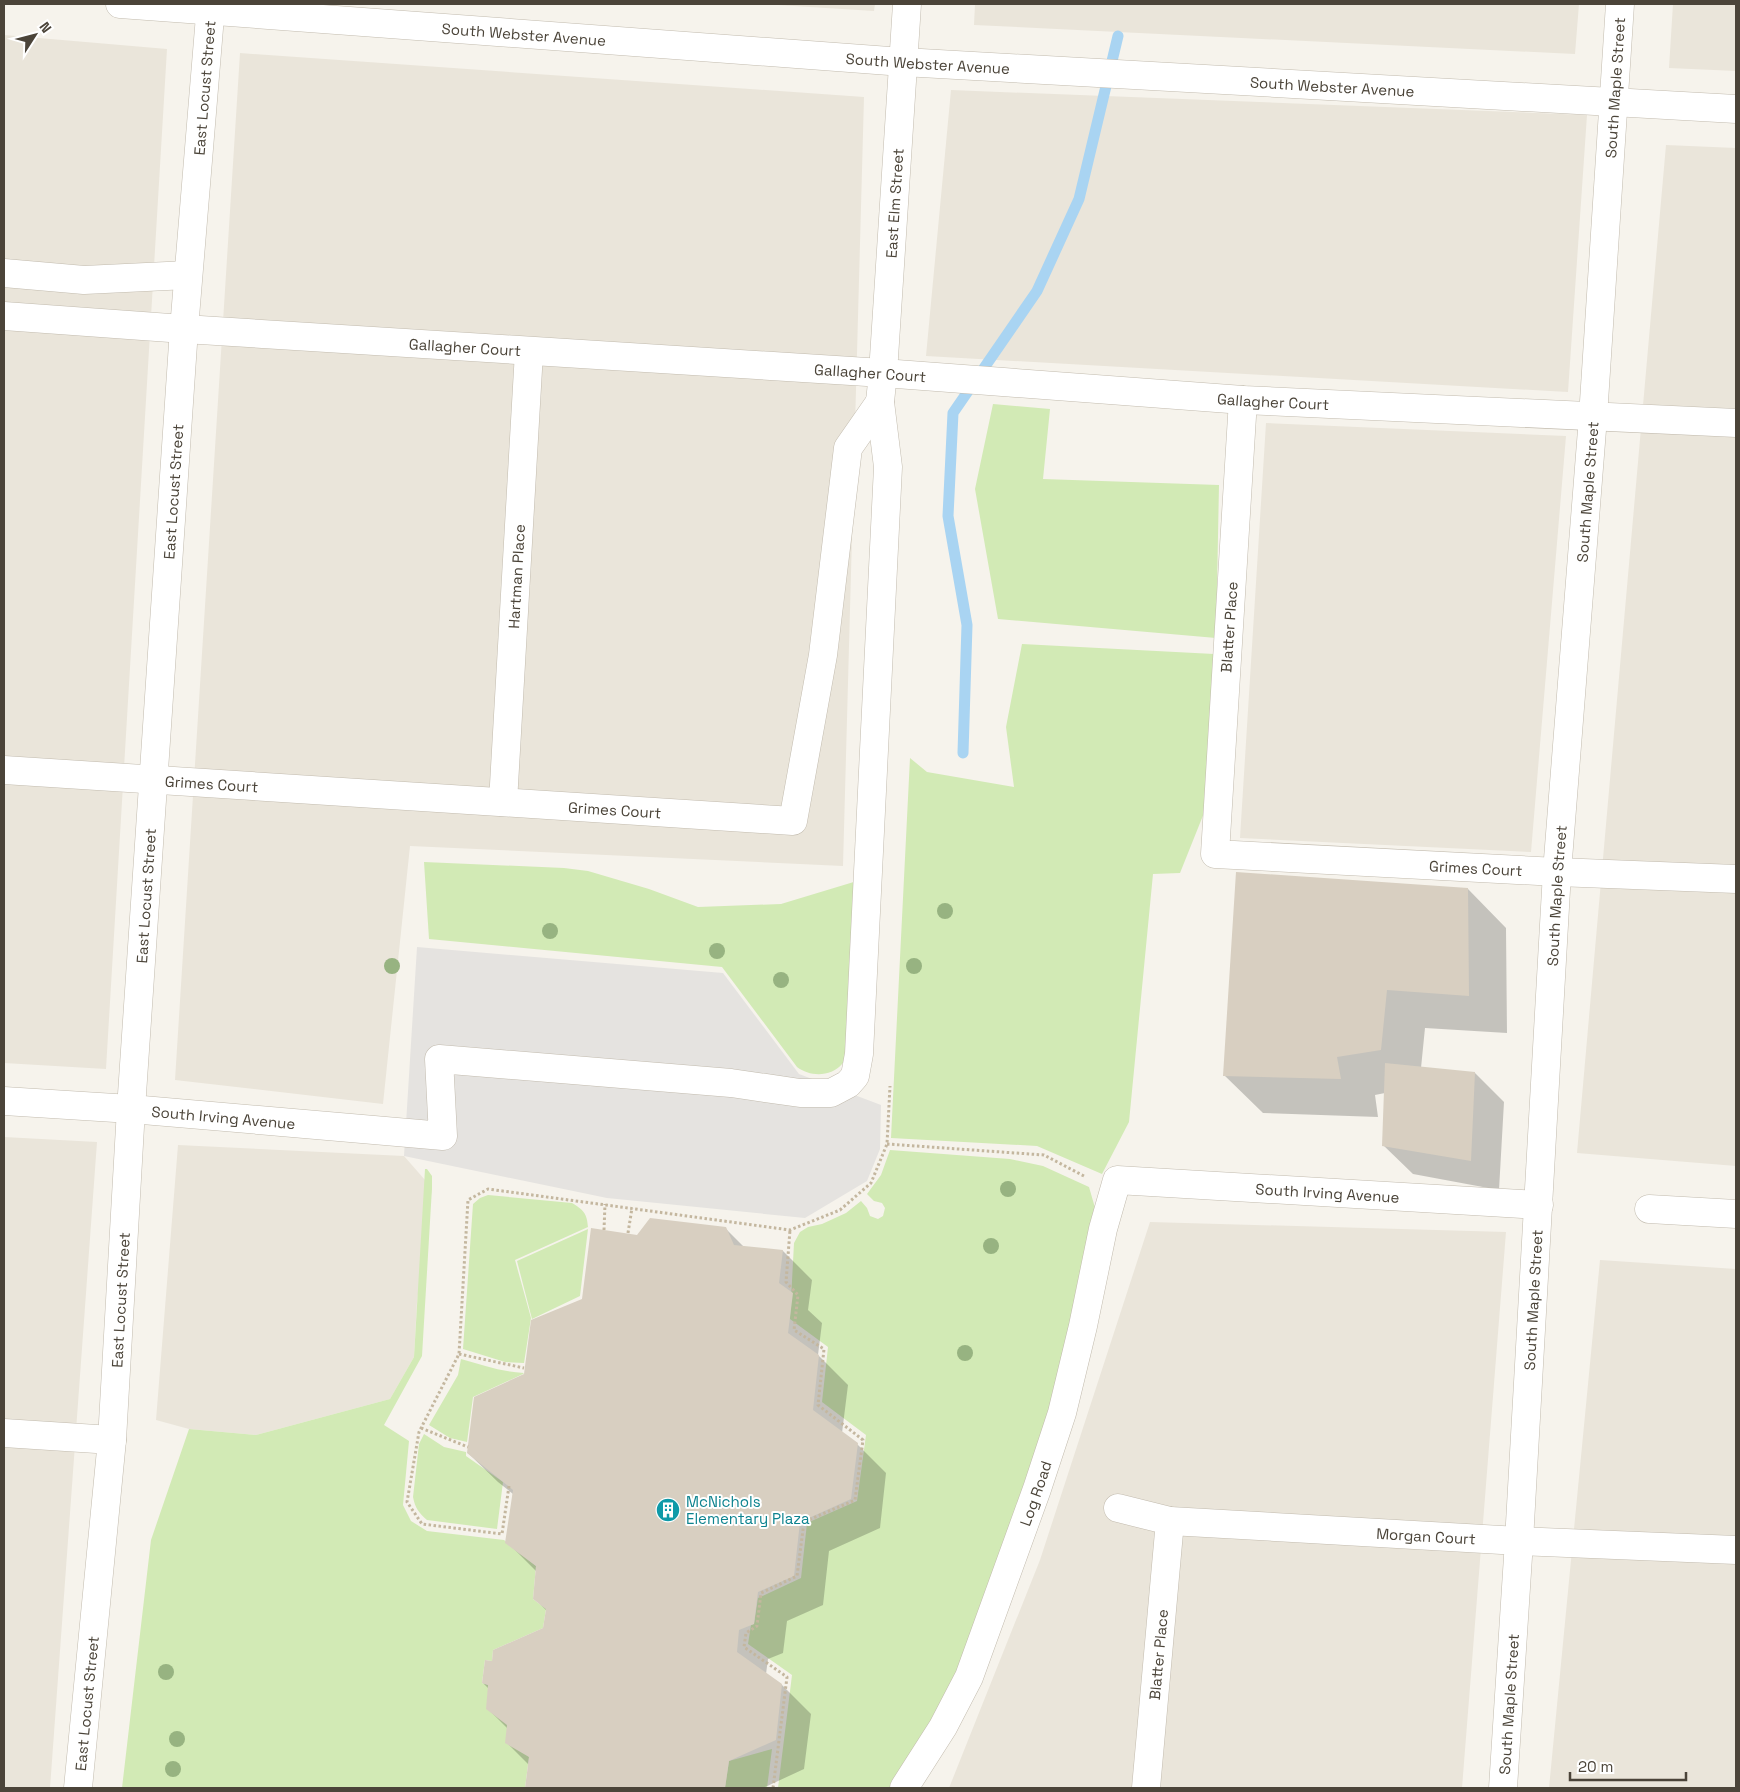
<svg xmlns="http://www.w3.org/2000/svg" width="1740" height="1792" font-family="'Space Grotesk',sans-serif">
<rect width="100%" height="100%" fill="#f6f3ec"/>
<!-- residential -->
<path fill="#eae5da" d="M760,4H875L874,11Z
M975,4H1579L1575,54L974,25Z
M1673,4H1736V71L1669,68Z
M4,35L167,49L106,1069L4,1063Z
M240,53L864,97L843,866L410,846L383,1104L175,1080Z
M951,90L1587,115L1568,392L926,356Z
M1666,145L1736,148V1166L1577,1153Z
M1266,423L1566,436L1531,852L1240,838Z
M4,1137L97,1142L50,1788H4Z
M178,1145L404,1156L432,1188L417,1302L414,1357L390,1399L256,1435L189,1429L156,1420Z
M1150,1222L1506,1232L1462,1788H949L1040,1560Z
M1600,1260L1736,1269V1788H1549Z"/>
<!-- green -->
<path fill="#d2eab5" d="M993,404L1050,409L1043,479L1219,485L1216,638L998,619L975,489Z
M1022,644L1214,654L1204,813L1180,873L1153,874L1129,1122L1102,1174L1037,1146L891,1138L910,758L927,772L1014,787L1006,727Z
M424,862L564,868L588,871L649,889L698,907L781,904L857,881L851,1050C848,1055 846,1060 842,1064C831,1077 810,1077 797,1067L722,967L429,939Z
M890,1150L1010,1159L1043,1166L1089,1187L1100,1225L1053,1426L965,1675L899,1788H778L792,1675L748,1644L751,1625L754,1624L758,1598L801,1578L807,1523L857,1501L866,1435L822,1402L828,1347L790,1319L794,1243L800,1232L808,1227L822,1224L846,1213L861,1201L867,1208L870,1216L878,1219L883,1216L885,1208L882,1203L874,1201L867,1194L881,1175Z
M425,1169H427L432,1176V1188L422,1356L384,1425L409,1441L403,1505L411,1521L427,1531L504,1540L536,1566L533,1599L546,1609L543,1628L493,1650L492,1661L485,1660L482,1683L488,1685L507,1725L529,1757L525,1788H122L151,1540L189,1429L256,1435L390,1399L414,1357Z
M488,1195L572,1203C584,1210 587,1214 588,1227L515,1260L531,1318L524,1363L505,1362L463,1349L473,1204L480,1198Z
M588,1229L580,1296L532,1319L517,1261Z
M461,1359C482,1365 502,1372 524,1373L523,1374L473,1397L467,1442L450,1438L429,1425L458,1375Z
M424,1434L444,1447L466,1452V1456L503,1482L497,1529L427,1520C419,1513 415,1508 413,1497L419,1444Z
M772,1749L767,1788H725L729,1761Z"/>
<!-- parking -->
<path fill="#e5e3e0" d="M417,947L723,973L799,1074L881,1105L880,1149L867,1181L805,1218L607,1198L404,1156Z"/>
<!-- shadow -->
<path fill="#0003" d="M1468,889L1506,928L1507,1033L1425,1028L1421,1068L1475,1073L1504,1102L1499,1190L1413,1174L1383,1145L1385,1093L1375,1095L1378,1117L1263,1113L1224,1075Z
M725,1228L744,1247L783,1251L812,1280L808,1310L822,1323L818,1355L848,1385L842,1433L857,1444L886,1473L880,1528L829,1551L823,1605L787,1621L783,1653L768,1659L766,1674L782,1685L811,1714L804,1769L763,1788H527L529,1765L506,1742L508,1729L488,1709L489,1689L483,1683L493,1662L544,1629L547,1611L534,1598L537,1572L507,1542L513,1494L498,1482L468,1453L525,1375L583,1299L638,1236Z"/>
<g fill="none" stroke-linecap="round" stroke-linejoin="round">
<!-- stream -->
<path stroke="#a9d4f2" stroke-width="11" d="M963,753L967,625L948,516L953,413L1037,291L1079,199L1118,36"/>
</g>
<!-- building -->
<path fill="#d8cfc1" d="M1236,872L1468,888L1469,996L1387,990L1381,1050L1337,1057L1341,1079L1223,1076Z
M1385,1063L1475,1072L1471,1161L1382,1146Z
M650,1218L726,1227L734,1245L783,1250L779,1283L793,1293L788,1333L819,1355L813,1410L858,1443L851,1499L800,1522L794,1576L758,1592L754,1624L739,1630L737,1652L782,1684L776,1740L729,1761L725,1788H525L529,1757L505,1743L507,1725L486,1709L488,1685L482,1683L485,1660L492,1661L493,1650L543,1628L546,1609L533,1599L536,1566L505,1543L513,1490L467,1453L474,1397L524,1374L531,1320L582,1299L591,1228L637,1235Z"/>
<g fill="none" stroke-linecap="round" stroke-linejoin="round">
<!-- minor casing -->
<g stroke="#c2bbae" stroke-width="29">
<g id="minor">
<path id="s1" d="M120,4L903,62L1736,109"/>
<path d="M4,273L84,280L188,275"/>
<path id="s2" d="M4,316L184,329L883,373L1243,400L1736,423"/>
<path id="s3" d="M1243,400L1215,854L1557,872L1736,879"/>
<path id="s4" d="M4,770L793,821L823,655L848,448L880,402"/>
<path id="s5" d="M503,802L529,352"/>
<path id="s6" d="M4,1101L131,1109L443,1136L439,1059L731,1083L800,1093H831L848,1084L855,1076L859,1054L888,467L880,402L883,373L907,4"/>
<path d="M1649,1209L1736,1214"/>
<path d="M4,1433L112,1440"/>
<path id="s7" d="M1118,1508L1170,1521L1519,1541L1736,1550"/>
<path id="s8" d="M78,1788L112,1440L131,1109L184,329L211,4"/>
<path id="s9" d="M904,1788L943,1727L969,1677L1037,1489L1062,1413L1083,1326L1103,1229L1117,1180L1539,1205"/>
<path id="s10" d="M1146,1788L1170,1521"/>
<path id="s11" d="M1503,1788L1519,1541L1557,872L1593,417L1620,4"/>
</g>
</g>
<!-- path -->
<path stroke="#c4b79f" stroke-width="3" stroke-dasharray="2.5 2.5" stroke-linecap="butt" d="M887,1144L1044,1155L1084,1176
M604,1230L605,1204
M628,1233L632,1208
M459,1354L524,1368
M421,1428L468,1447
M509,1486L502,1534L422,1524L407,1502L419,1432L459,1354L468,1200L488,1189L790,1230L840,1210L871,1183L887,1144L890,1086
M773,1788L787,1677L744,1647L746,1633L757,1626L761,1593L797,1576L804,1522L855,1500L863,1440L818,1405L824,1349L794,1330L798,1295L786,1282L790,1230"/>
<!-- minor -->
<use href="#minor" stroke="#fff" stroke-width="28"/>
</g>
<!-- trees -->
<g fill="#97b381">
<circle cx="945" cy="911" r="8"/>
<circle cx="550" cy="931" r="8"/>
<circle cx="717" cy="951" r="8"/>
<circle cx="392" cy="966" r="8"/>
<circle cx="914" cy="966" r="8"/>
<circle cx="781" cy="980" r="8"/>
<circle cx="1008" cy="1189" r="8"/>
<circle cx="991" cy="1246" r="8"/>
<circle cx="965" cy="1353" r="8"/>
<circle cx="166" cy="1672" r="8"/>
<circle cx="177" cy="1739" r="8"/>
<circle cx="173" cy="1769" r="8"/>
</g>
<!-- icons -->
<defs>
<g id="building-disc" transform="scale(1.25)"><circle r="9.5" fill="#0f9aa8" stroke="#fff"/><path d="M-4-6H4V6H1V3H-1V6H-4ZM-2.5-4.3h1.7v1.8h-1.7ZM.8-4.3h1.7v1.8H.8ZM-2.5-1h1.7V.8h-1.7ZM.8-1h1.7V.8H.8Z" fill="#fff"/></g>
</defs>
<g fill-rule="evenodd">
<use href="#building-disc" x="668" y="1510"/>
</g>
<g text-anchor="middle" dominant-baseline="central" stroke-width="4" stroke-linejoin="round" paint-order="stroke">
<!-- street labels -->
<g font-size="15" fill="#4b4439" stroke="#fff">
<text stroke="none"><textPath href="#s1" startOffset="405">South Webster Avenue</textPath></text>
<text stroke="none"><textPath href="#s1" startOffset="810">South Webster Avenue</textPath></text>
<text stroke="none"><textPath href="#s1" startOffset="1215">South Webster Avenue</textPath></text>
<text stroke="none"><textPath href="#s8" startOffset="1705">East Locust Street</textPath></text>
<text stroke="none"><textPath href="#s11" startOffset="1704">South Maple Street</textPath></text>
<text stroke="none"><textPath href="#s6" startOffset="1816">East Elm Street</textPath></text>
<text stroke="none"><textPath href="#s2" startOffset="462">Gallagher Court</textPath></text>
<text stroke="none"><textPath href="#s2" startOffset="868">Gallagher Court</textPath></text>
<text stroke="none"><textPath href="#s2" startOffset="1272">Gallagher Court</textPath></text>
<text stroke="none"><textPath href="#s8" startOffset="1300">East Locust Street</textPath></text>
<text stroke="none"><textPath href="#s11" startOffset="1299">South Maple Street</textPath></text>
<text stroke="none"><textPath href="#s5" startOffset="226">Hartman Place</textPath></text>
<text transform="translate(1229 627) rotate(-86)">Blatter Place</text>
<text stroke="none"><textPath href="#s4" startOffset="208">Grimes Court</textPath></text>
<text stroke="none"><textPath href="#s4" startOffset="612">Grimes Court</textPath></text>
<text stroke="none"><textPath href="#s3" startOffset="716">Grimes Court</textPath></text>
<text stroke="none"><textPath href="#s8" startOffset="895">East Locust Street</textPath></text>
<text stroke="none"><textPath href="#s11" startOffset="894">South Maple Street</textPath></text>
<text stroke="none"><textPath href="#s6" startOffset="220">South Irving Avenue</textPath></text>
<text stroke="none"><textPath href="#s9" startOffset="859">South Irving Avenue</textPath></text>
<text stroke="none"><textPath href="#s8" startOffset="490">East Locust Street</textPath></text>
<text stroke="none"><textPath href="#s11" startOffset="489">South Maple Street</textPath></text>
<text stroke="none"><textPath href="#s9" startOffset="324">Log Road</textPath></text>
<text stroke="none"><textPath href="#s7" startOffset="310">Morgan Court</textPath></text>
<text stroke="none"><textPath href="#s10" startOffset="134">Blatter Place</textPath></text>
<text stroke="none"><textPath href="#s8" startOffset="85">East Locust Street</textPath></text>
<text stroke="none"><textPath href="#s11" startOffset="84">South Maple Street</textPath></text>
</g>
<!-- culture labels -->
<g font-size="15" fill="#0d838f" stroke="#fff" text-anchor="start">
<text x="686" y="1501">McNichols<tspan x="686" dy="17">Elementary Plaza</tspan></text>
</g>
</g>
<!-- border -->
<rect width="1740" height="1792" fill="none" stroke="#4b4439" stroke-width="10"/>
<!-- north arrow -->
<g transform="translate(35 35) rotate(54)" stroke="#ffffff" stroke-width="4" paint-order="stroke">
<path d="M0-4L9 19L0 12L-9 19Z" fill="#4b4439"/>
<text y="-8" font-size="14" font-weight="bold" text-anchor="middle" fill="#4b4439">N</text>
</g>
<!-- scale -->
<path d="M1570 1772v8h116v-8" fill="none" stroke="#4b4439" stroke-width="2.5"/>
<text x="1578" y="1772" font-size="15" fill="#4b4439" stroke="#ffffff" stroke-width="4" paint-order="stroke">20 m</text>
</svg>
